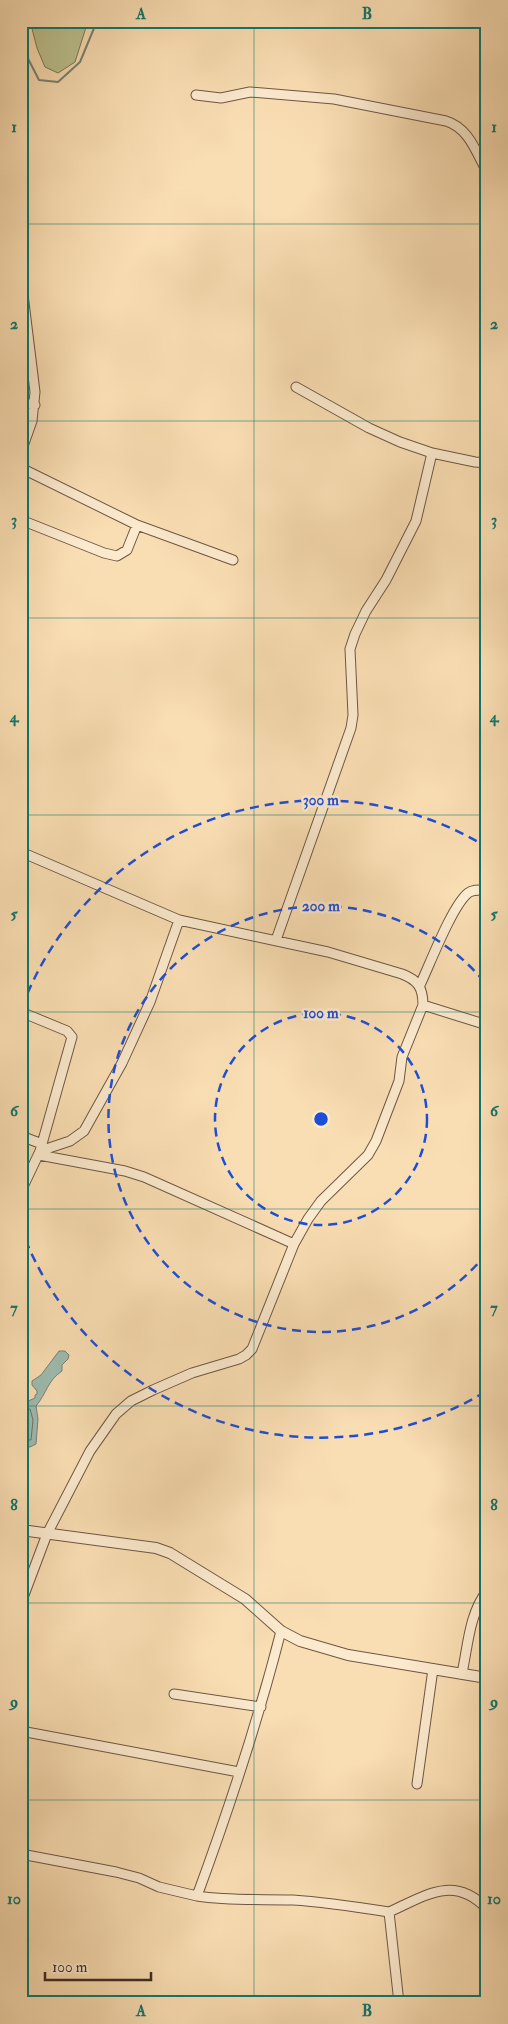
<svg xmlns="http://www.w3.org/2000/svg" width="508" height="2024" font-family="'IM FELL Double Pica',serif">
<rect width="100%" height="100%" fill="#fadeb3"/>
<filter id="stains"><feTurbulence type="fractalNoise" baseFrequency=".004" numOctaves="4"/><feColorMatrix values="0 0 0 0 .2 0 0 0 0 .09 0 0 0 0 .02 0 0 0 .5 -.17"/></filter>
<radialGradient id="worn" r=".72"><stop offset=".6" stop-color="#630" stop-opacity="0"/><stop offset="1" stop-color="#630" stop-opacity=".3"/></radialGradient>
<!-- green -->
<path fill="#bbc28f" stroke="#7d7657" d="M30,21H88L75,62L58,73L45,67L37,48Z"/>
<!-- water -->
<path fill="#9ebcb1" stroke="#788277" d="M59,1351H65L69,1355L68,1359L62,1365V1371C47,1381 47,1393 36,1406L38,1419L36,1444L30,1447L21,1445V1408L26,1402L35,1398V1395L37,1394V1391L32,1385V1381L41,1375Z"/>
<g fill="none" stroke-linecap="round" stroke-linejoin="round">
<!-- shore -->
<path stroke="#6e7368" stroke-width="1" d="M21,1410L30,1409L33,1420L31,1440H21"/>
<!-- stream -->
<path stroke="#788277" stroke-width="2" d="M21,45L39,80L58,82L80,62L97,21"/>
<!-- minor casing -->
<g stroke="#6e5744" stroke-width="11">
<path id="minor" d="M196,95L221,98L250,92L334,99L446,121C469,128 476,152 487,172
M21,278L35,392L32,421L21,452
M296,387L369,428L400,442L432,453L475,462L487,463
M21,403L35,405
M21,468L137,525L233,560
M21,520L104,553L117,556L127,550L137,525
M21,852L179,920L328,952L402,974C418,980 423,988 423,1005L402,1057L399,1081L376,1141L368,1155L321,1201L308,1219L294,1244L252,1349L246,1355L239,1359L192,1373L153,1390L131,1401L116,1414L90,1451L47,1534L21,1603
M276,940L351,728L353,715L350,649L355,634L366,611L386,580L416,521L432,453
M420,985C430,964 452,906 468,893C473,889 480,890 487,890
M423,1005L487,1025
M21,1012L67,1031L72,1037L40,1151L21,1191
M21,1136L42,1144
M40,1151L70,1141L84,1131L122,1063L150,1002L179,920
M39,1155L125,1171L144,1177L294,1244
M462,1673C468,1646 469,1614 487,1591
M174,1694L261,1707
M21,1731L239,1772
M417,1784L433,1669
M21,1854L116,1872L139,1878L159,1887L197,1896C229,1809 258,1721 281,1631
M197,1896C230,1901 261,1899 293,1900C325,1902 357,1907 389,1912
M399,2003L389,1912C425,1896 454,1874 487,1909"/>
</g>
<!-- tertiary casing -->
<g stroke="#6e5744" stroke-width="12">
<path id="tertiary" d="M21,1530L156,1548L170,1553L245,1599L281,1631L300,1641L348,1655L487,1678"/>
</g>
<!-- minor -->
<use href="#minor" stroke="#fceace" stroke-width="9"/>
<!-- tertiary -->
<use href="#tertiary" stroke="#fceace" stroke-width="10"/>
</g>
<!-- grid -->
<path fill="none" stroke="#0f766e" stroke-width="1" stroke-opacity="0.55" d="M254,21V2003M21,224H487M21,421H487M21,618H487M21,815H487M21,1012H487M21,1209H487M21,1406H487M21,1603H487M21,1800H487"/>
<!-- distance rings -->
<g fill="none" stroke="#1d4ed8" stroke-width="2.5" stroke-dasharray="9 6">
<circle cx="321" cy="1119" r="106"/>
<path d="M487 1253A213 213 0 1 1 487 985"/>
<path d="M485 1392A319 319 0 0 1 22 1231M22 1007A319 319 0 0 1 485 846"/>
</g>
<circle cx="321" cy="1119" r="8" fill="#1d4ed8" stroke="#fceace" stroke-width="2.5"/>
<g font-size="15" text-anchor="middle" font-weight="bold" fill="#1d4ed8" stroke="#fceace" stroke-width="5" stroke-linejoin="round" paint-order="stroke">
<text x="321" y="805">300 m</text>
<text x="321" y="911">200 m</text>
<text x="321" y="1018">100 m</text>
</g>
<!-- margin -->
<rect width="508" height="2024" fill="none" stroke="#fadeb3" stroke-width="55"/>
<!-- scale -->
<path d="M45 1972v8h106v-8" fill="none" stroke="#3f2a1f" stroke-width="2.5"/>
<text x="52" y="1972" font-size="15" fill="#3f2a1f" stroke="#fceace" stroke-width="4" paint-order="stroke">100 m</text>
<rect x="28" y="28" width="452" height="1968" fill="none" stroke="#0f766e" stroke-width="2"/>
<g font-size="16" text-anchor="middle" font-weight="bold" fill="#0f766e">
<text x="141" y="19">A</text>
<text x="367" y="19">B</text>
<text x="14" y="132">1</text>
<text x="494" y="132">1</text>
<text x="14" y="329">2</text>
<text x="494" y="329">2</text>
<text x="14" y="525">3</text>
<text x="494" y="525">3</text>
<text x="14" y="722">4</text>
<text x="494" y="722">4</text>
<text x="14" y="919">5</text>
<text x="494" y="919">5</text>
<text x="14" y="1116">6</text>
<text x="494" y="1116">6</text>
<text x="14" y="1313">7</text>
<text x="494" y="1313">7</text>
<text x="14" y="1510">8</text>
<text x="494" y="1510">8</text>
<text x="14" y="1707">9</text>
<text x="494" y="1707">9</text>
<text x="14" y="1904">10</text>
<text x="494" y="1904">10</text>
<text x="141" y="2016">A</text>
<text x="367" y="2016">B</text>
</g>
<rect width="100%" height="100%" filter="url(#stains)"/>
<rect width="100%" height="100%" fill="url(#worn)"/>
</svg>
